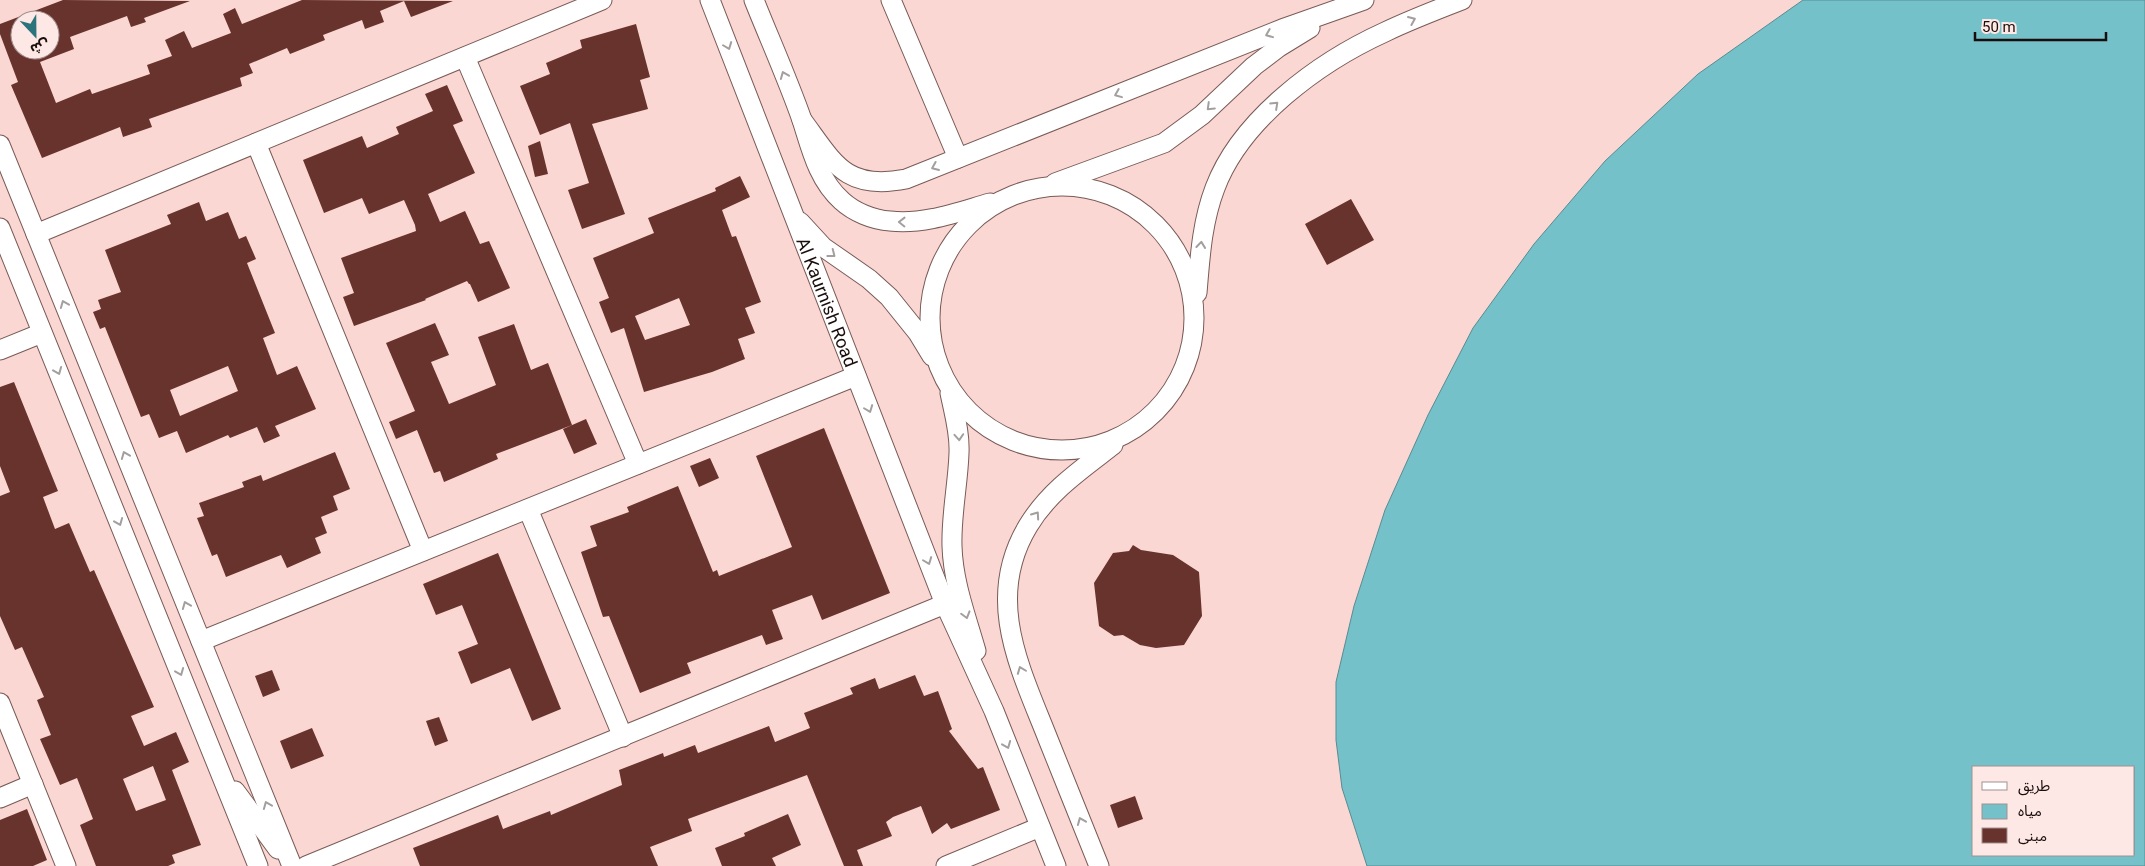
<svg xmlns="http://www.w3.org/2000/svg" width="2145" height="866" font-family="Roboto,'Noto Sans Arabic',sans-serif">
<rect width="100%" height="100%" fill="#fad7d2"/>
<!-- water -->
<path fill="#74c1ca" stroke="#598b91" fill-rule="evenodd" d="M1803,0H2145V866H1367L1342,788L1336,740V682L1354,606L1385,510L1428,415L1473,328L1534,244L1605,161L1698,74ZM1974,767H2134V855H1974Z"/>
<!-- building -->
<path fill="#68322d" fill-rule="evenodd" d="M63,0L190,1L144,18L146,22L131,27L127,16L70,37L74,49L40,62L56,103L90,89L92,94L150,74L147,65L172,56L165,40L184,31L192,48L231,33L223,14L235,8L242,24L302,0L453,1L411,17L404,1L380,11L384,22L365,29L362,20L323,35L325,40L290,54L287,48L249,64L253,73L240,78L242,86L149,119L152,127L123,137L120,127L42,158L11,85L18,82L0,34V24ZM20,20H50V50H20Z
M636,24L650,77L640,80L648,109L592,124L625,214L582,229L568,190L589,183L570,123L540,135L520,86L550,74L546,63L582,48L580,40Z
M447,85L463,121L453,125L475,173L428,194L440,222L465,211L480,244L489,241L510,288L478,302L470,284H469L467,281L425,299L426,300L354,326L343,297L354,293L341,258L416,231L415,225L404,200L369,214L362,198L324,213L303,160L362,136L367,148L399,134L396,127L433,111L425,94Z
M540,141L548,174L535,177L528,146Z
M740,176L750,197L722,210L732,237L736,236L761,302L745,308L755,333L738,339L745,359L712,372L644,392L624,328L611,333L599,302L609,298L593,258L654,233L648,218L716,191L715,188ZM679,298L690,325L645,340L635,316Z
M1351,199L1374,240L1327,265L1305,224Z
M199,202L206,221L228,212L239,239L246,236L256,259L247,263L275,333L263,338L277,375L297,366L316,409L275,426L280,436L264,443L257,427L230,438L228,435L186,453L177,431L159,438L149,414L141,417L105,327L100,329L93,312L101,309L98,300L121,292L105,250L171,224L167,215ZM228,366L238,391L180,416L170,390Z
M435,323L449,355L431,362L449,404L496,385L478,337L514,324L531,370L548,363L572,425L496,454L498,459L444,482L440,471L434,473L417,430L396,439L389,422L415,411L386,343Z
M14,382L58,491L43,497L55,529L69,523L90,572L94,570L154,707L131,716L144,746L176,732L189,762L172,770L201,845L172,855L175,863L168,866H96L80,825L93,819L77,778L60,785L40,739L51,735L37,700L44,697L22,647L15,650L0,616V496L10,492L0,466V387ZM153,766L166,800L136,811L123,779Z
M586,419L597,444L574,454L563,429Z
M824,428L890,593L822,620L812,595L772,610L783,639L766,645L762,635L687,663L691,673L640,693L609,616L603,617L581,552L597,546L590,526L629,512L627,507L678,486L713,572L717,570L719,576L792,547L756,456Z
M335,452L350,489L333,496L338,510L321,517L327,533L315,538L321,553L287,568L281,555L226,577L217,554L212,556L197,518L204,516L199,503L244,487L242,482L261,475L263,481Z
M710,458L719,478L699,487L690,466Z
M1133,545L1141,550L1173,555L1199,572L1202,616L1184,645L1156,648L1140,645L1123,635L1114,636L1099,626L1094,583L1113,553L1129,551Z
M498,553L561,709L532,721L510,668L471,684L458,652L478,644L462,605L436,615L423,584Z
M272,670L280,690L263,697L255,676Z
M915,675L924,696L938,691L952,729L949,731L978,769L983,767L1000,810L951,829L947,823L932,834L921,806L893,817L886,822L892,836L857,850L863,866H844L807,775L688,819L692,831L650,847L658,866H420L413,848L498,815L503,829L550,811L551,815L622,785L619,770L663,753L664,757L695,745L698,753L769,726L775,742L810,728L804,713L853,694L850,688L875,678L879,689Z
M439,717L448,741L435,746L426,721Z
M312,728L324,756L291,769L280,741Z
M1135,796L1143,819L1118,828L1110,805Z
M27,809L47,860L33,866H0V820Z
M788,814L801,845L772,858L776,866H722L715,848L745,836L744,833Z"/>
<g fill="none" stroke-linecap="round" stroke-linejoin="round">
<!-- minor casing -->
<g stroke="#785a56" stroke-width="21">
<g id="minor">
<path id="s1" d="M710,0L945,604L994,711L1056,866"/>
<path d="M754,0C770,40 788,80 802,120C811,148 818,180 842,201C854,212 873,220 890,221C924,225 958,212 990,203"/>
<path d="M891,0L958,158"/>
<path d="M465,57L638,464"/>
<path d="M802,120C834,163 845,191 906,179L1282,29L1364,0"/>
<path d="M256,143L423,551"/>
<path d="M0,145L292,866"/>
<path d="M1055,183L1164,143L1202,115L1254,66L1279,47L1310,28"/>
<circle cx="1062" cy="318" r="132"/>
<path d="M800,222L823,247L869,279L889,297L918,333L932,356"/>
<path d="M0,228L258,866"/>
<path d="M36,234L602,0"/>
<path d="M1197,293C1200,257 1202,222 1215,188C1241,119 1319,62 1385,32C1410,20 1436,10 1462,0"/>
<path d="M0,350L42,333"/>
<path d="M950,393C954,413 960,432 959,453C958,484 951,515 952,546C953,582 966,616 976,651"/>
<path d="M528,509L623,737"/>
<path d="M201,641L856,376"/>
<path d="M0,703L66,866"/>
<path d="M235,791L278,849"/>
<path d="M0,798L33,784"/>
<path d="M306,866L945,604"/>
<path d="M946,866L1040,827"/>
<path d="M1099,866C1082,824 1065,781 1048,739C1020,668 984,599 1028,526C1049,491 1082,469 1113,445"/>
</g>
</g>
<!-- minor -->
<use href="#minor" stroke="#fff" stroke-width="19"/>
</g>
<!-- one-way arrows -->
<defs><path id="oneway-chevron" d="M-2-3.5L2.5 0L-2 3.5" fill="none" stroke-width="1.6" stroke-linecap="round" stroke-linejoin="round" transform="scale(1.25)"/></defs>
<g stroke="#a39f9e">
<use href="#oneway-chevron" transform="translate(1412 20) rotate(-23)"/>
<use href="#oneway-chevron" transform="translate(1269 34) rotate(158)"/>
<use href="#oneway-chevron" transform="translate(728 46) rotate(69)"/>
<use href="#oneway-chevron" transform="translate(784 75) rotate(-112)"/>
<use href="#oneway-chevron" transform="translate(1118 94) rotate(158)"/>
<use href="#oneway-chevron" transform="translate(1275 105) rotate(-43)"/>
<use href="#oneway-chevron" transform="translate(1210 107) rotate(136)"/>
<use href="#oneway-chevron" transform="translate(935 167) rotate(157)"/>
<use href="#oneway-chevron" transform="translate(902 222) rotate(-179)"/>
<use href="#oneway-chevron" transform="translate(1201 245) rotate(-84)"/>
<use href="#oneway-chevron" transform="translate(832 254) rotate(38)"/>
<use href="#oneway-chevron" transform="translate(64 304) rotate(-112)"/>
<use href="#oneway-chevron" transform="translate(58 371) rotate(68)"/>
<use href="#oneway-chevron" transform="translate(869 409) rotate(69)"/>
<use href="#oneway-chevron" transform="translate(959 437) rotate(86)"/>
<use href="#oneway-chevron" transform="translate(125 455) rotate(-112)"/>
<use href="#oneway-chevron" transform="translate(1036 515) rotate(-55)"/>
<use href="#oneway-chevron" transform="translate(119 522) rotate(68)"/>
<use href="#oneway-chevron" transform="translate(928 561) rotate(69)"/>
<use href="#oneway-chevron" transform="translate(186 605) rotate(-112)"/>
<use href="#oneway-chevron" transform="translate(966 615) rotate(74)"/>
<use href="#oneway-chevron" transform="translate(1021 670) rotate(-111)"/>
<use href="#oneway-chevron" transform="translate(180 672) rotate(68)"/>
<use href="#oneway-chevron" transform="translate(1007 745) rotate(68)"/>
<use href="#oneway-chevron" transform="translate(267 805) rotate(-112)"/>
<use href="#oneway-chevron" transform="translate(1081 821) rotate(-112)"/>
</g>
<g text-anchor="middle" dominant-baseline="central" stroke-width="5" stroke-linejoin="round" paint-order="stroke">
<!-- street labels -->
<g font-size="18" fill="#1a0e0d" stroke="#fde8e5">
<text stroke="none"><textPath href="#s1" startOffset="324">Al Kaurnish Road</textPath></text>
</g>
</g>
<!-- legend -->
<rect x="1972" y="766" width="162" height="90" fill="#fde8e5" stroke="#a2918f"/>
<rect x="1982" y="782" width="25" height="8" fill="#ffffff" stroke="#a2918f"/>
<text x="2018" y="791" font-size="15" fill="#1a0e0d">طريق</text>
<rect x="1982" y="804" width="25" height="15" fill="#74c1ca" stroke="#a2918f"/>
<text x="2018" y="816" font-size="15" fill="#1a0e0d">مياه</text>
<rect x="1982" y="828" width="25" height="15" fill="#68322d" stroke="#a2918f"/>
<text x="2018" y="841" font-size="15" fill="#1a0e0d">مبنى</text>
<!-- north arrow -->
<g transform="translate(35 35) rotate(158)"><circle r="24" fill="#fde8e5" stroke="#a2918f"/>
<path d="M0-4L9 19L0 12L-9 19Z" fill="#2b747c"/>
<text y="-8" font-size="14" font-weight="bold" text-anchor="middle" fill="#1a0e0d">ش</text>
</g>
<!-- scale -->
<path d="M1975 32v8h131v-8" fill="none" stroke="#1a0e0d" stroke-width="2.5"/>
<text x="1982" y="32" font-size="15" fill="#1a0e0d" stroke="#fde8e5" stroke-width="4" paint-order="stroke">50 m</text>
</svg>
